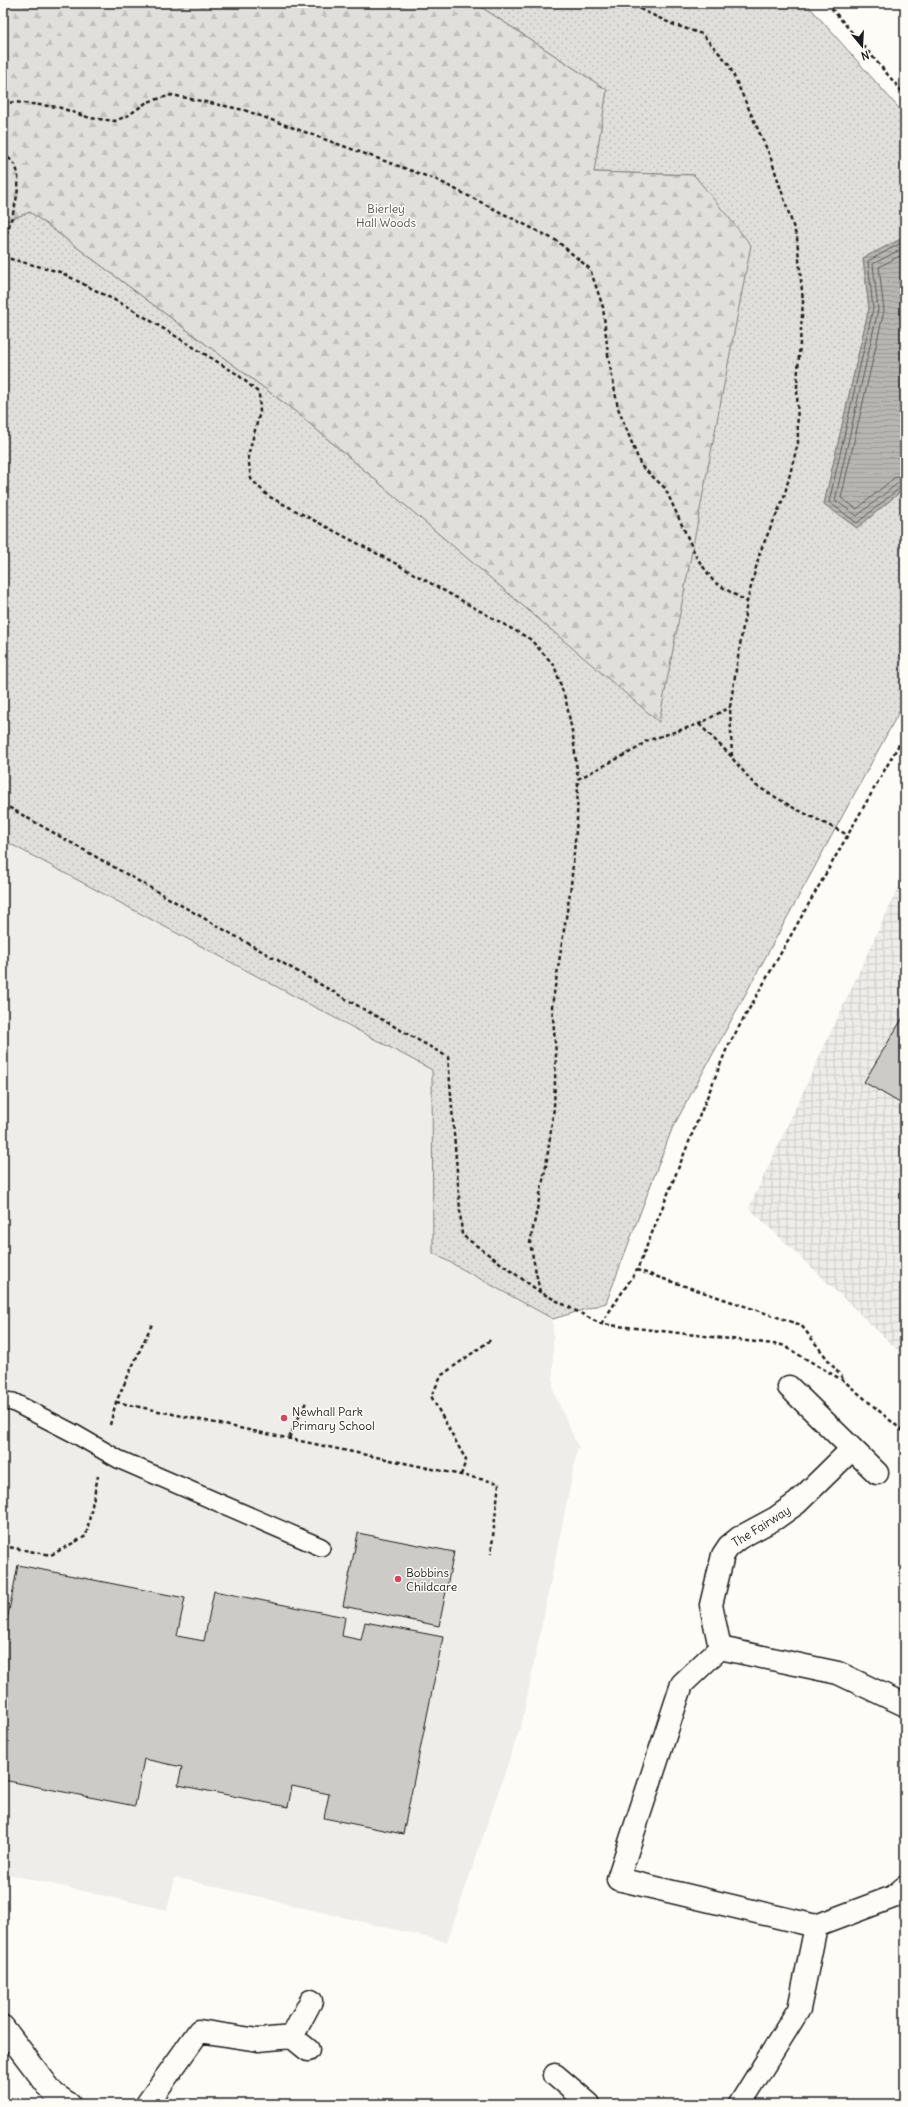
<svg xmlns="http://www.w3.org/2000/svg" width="908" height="2107" font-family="Delius,sans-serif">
<defs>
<pattern id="industrial-grid" width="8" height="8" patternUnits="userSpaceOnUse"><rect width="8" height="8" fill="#eeede9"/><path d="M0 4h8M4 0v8" fill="none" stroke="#cccbc7"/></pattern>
<pattern id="grass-dots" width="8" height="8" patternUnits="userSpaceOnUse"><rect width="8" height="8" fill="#e0dfdb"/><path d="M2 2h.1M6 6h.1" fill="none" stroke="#c0bfbb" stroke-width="1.8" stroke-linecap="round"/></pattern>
<pattern id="forest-firs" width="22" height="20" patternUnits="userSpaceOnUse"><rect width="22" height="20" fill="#e0dfdb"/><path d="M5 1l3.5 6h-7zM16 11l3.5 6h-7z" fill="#c0bfbb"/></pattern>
<pattern id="water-rules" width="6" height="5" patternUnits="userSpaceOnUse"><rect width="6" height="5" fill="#b7b6b2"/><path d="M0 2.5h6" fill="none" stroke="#9d9c98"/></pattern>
</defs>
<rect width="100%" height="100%" fill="#fdfcf7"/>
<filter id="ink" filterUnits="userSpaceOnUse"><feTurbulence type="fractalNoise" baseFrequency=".025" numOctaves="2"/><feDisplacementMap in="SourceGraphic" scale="8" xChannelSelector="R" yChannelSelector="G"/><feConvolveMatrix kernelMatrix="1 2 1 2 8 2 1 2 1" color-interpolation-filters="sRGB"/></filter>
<g filter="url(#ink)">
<!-- built -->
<path fill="#eeede9" d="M3,840L432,1070L433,1253L553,1319V1390L578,1447L522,1722L447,1942L175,1877L167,1910L3,1873Z"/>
<!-- industrial -->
<path fill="url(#industrial-grid)" d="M905,873V1357L749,1208Z"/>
<!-- grass -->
<path fill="url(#grass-dots)" stroke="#7e7e7c" d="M475,3H806L905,115V237L863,258L869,308L824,504L857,528L905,488V701L672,1129L606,1303L553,1319L433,1253L432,1070L3,840V222L30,212L296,412L659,721L694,175L593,172L607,90Z"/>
<!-- forest -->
<path fill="url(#forest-firs)" stroke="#7e7e7c" d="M3,3H475L607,90L594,172L694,175L751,245L659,722L296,412L30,212L3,222Z"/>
<!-- water -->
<path fill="url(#water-rules)" stroke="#797876" d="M905,237V488L857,528L824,504L869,308L863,258Z"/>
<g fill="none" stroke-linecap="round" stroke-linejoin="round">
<!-- shore -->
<path stroke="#5a5a58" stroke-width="1" d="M905,241L868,261L873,309L829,502L857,523L901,487L905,486
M905,247L873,264L878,310L835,500L857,516L898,483L905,481
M905,253L879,267L884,311L841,498L857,509L894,478L905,475"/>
</g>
<!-- building -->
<path fill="#cccbc8" stroke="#1c1c1c" d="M905,1014V1106L864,1082Z
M358,1533L454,1552L439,1626L343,1606Z
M18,1565L185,1598L177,1636L204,1641L214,1591L345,1617L342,1636L361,1640L365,1622L443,1637L403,1834L324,1818L329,1794L292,1786L288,1807L178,1785L182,1767L144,1759L135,1806L3,1780V1641Z"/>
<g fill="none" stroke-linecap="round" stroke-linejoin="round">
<!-- service casing -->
<g stroke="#1c1c1c" stroke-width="20">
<path id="service" d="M3,1401L13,1402L75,1434L118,1459L321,1547"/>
</g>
<!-- minor casing -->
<g stroke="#1c1c1c" stroke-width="25">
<path id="minor" d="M789,1387L877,1473
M720,1648L682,1684L618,1879L816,1926
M720,1648L711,1605L723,1555L729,1546L739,1538L776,1518L797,1503L852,1449
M720,1648L838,1673L905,1705
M816,1926L893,1897L905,1887
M3,2027L54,2094L69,2104
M292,2037L308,2050
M555,2075L589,2104
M147,2104L199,2031L258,2040L292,2037L311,2001
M740,2104L799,2009L816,1926"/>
</g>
<!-- path -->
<path stroke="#1c1c1c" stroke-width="2.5" stroke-dasharray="4 3" stroke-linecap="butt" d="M627,3L672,24L702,34L728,63L770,156L797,238L803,302L797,383L798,443L784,497L760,552L747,602L730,707L732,758L755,785L794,808L848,835
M827,3L905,95
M3,104L14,102L58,107L90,118L115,121L129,115L147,102L172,95L244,110L437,180L557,241L590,269L603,307L608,355L618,408L641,466L665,488L697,558L714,582L747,602
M3,153C7,157 14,162 16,167C23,185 12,218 6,235L3,237
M3,257L60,272L130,308L237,374L259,393L260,412L248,456L251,479L268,496L391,561L530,639L554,665L566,701L573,736L578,779
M699,724L732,757
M3,804L448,1057L462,1235L540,1292L601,1324L782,1345L844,1381L905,1433
M540,1292L530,1243L546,1166L554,1108L556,1054L552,1006L571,886L577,819L578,779L636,749L646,741L699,724L730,707
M601,1324L637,1270
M843,1379L801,1325L637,1270L727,1048L905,734
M116,1402L499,1483L491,1554
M110,1425L116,1402L152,1324
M289,1438L307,1400
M461,1475L466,1460L431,1396L442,1375L492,1339
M3,1546L51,1555L86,1536L98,1476"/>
<!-- service -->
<use href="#service" stroke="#fdfcf7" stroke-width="17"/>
<!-- minor -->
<use href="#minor" stroke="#fdfcf7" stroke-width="22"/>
</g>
</g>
<!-- markers -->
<g fill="#d1495b" stroke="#fdfcf7" stroke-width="1.5">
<circle cx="284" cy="1418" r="4"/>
<circle cx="398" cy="1579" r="4"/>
</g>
<g text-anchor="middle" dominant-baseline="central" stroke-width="3" stroke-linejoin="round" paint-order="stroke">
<!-- park labels -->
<g font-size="12" fill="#575655" stroke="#fdfcf7">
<text x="386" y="208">Bierley<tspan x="386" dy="14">Hall Woods</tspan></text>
</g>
<!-- poi labels -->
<g font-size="12" fill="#1c1c1c" stroke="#fdfcf7" text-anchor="start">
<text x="292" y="1411">Newhall Park<tspan x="292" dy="14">Primary School</tspan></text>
<text x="406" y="1572">Bobbins<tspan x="406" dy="14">Childcare</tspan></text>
</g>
<!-- street labels -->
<g font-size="12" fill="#1c1c1c" stroke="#fdfcf7">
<text transform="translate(761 1526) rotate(-32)">The Fairway</text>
</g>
</g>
<!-- margin -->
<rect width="908" height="2107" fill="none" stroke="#fdfcf7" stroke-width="16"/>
<rect x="8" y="8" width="892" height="2091" fill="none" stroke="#1c1c1c" stroke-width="1.5" filter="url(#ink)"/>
<!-- north arrow -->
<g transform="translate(862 46) rotate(162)" stroke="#fdfcf7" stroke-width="3" paint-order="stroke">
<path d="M0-3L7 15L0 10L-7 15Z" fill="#1c1c1c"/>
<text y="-6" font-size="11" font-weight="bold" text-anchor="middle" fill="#1c1c1c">N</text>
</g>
</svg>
